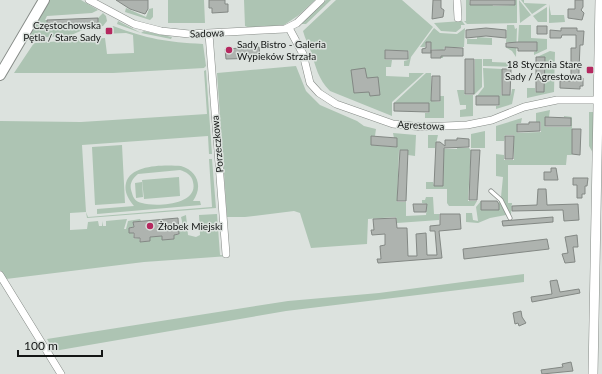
<svg xmlns="http://www.w3.org/2000/svg" width="602" height="374" font-family="Lato,sans-serif">
<rect width="100%" height="100%" fill="#dce2de"/>
<!-- green -->
<path fill="#adc4b3" fill-rule="evenodd" d="M49,0H81L98,10L92,13L47,16L45,20H47V25L98,23V18L103,13L106,16L107,21L103,26L85,29L69,36L28,38L27,37Z
M168,0H204L205,23H168Z
M244,0H315L299,15L284,25L249,28L245,26Z
M326,0H331L306,24H301Z
M336,0H402L433,27L411,57L409,66H404V61L408,60L409,51L385,50V60H392L391,67H386V76L409,77V73H424L392,102V116L330,91C318,79 316,67 311,52C309,45 305,39 303,31Z
M466,0H469L470,5L492,4L493,6L515,5V0H517V23L467,24L464,21H466Z
M519,0L531,15L520,23Z
M521,0H524V3L547,4L532,14Z
M549,4L551,15H564L565,22L549,23Z
M547,7V22H538L533,16Z
M126,8L146,17L149,9L153,8V17L150,20L125,12Z
M118,21L141,33L144,31L172,37L171,39L141,33L117,24Z
M462,21L465,25H461V28L456,32L441,31L434,23Z
M507,25H514L515,29L517,28L516,57L512,51L505,47H511V43L506,42Z
M519,25H531V38L547,39V49L534,55V52L537,51V43L518,42Z
M113,26C148,39 166,42 203,44L206,66L204,68L113,73H14L34,43L105,38L107,54L134,53L133,35L126,33L102,34L109,32Z
M434,28L440,33L457,34L465,28L464,47H444L443,58H441L442,50L431,49V42H426L425,47H420Z
M477,37L492,38V45L467,44V39H477Z
M550,51L555,52L554,92L527,98V88H535V92H544L545,57H537Z
M475,59H482V87L474,95Z
M483,59H492V62L515,63V67L483,66Z
M296,66L306,91L320,105L357,121L364,126L376,129L375,136H371V145L397,147V139L394,138L393,133L416,135L415,156L408,155V150H399L397,202H406V216L426,215L427,204L422,203V200H425L426,197H433L434,214H439V220L397,223L396,217L368,219L367,244L311,248L300,213L294,211L245,217H227L217,73Z
M483,68L502,69L501,95H511L512,89H515L512,104L496,109V106H499V96H477L484,87Z
M206,70L212,154H209L208,136L82,145L86,212L88,217L212,207L209,159H212L216,208L87,218L86,212L70,213V230L87,229L88,222L98,221L99,226H102V221L103,226H106V221L127,219L124,229H126L128,221L140,219L141,221L133,222V227L129,228V233H133L134,239L139,238L140,242L150,241V237L162,236V240L174,239V235H179V227L183,226L181,217L186,215L188,235L196,237L200,235L199,215L217,214L220,255L229,256L144,262L6,279L0,270V121L81,122L207,114L204,71Z
M426,73H431V101L440,102V96H444V118H425V113H429V103H394Z
M457,90H464L465,95H473V116L460,117V110L466,109V105H460Z
M550,110L549,117H545V127H571V118L564,117V116L572,117V155H567L566,165H508V203H512L511,214L490,218L478,223L466,222V213H472L473,220L478,221L476,207L481,201V210H499V201L507,213L509,211L501,197L503,177L496,176V154L504,155V160H514V135H505L504,141H496V126L522,118L521,123H517V133L541,132V122H536V113Z
M589,112H593V153L589,146Z
M485,131V148H471V134Z
M428,135H438L435,148H428Z
M122,145L125,203L95,205L92,147Z
M457,148H469L471,150L468,201H477L474,206H449L447,203V189H426V182H433L434,186H443L444,149H457Z
M181,166C198,171 203,187 193,201H200L201,205L97,214V209L134,206C128,199 124,192 126,183C131,164 165,165 181,166ZM180,170C186,172 192,175 193,182C199,205 156,207 142,203C136,202 133,198 132,193C129,185 131,180 138,174Z
M179,177L180,196L144,199L142,180Z
M142,182L143,197L136,198L135,183Z
M524,274V282L286,311L54,351L47,339L288,301L379,293Z"/>
<!-- building -->
<path fill="#aeb3af" stroke="#838884" d="M116,0H148V9L145,14L130,9Z
M209,0H225V4H228V12L212,13V8H209Z
M433,0H441V8L444,10L443,17L432,19Z
M470,0H515V5H470Z
M575,0H583V7L581,10L584,13L582,20L568,18V9H575Z
M98,18V23L47,25V20Z
M537,26H547V34H537Z
M486,28L506,30V38L486,36L466,38V30Z
M561,28H577V31H584L583,45H580L579,70V78H583V86H580V89L560,88V81H571V48H576V35H562L561,38H550V30L561,31Z
M426,42H431V53H422V49L426,48Z
M518,42H537V51H518V48L506,47V43Z
M259,47L260,58L226,59L225,49Z
M445,47L463,48V56H441V58H431V50H445Z
M385,50L408,51V59H385Z
M536,57H545L544,92H536Z
M465,59H474V94H465Z
M365,68L367,78L378,77L380,95L370,96L369,92L354,93L351,70Z
M502,69H511L510,95H502Z
M432,76H440V101H431Z
M476,96H499V105H476Z
M394,103H429V112L394,111Z
M545,117L571,118V126H545Z
M529,122H540V131L517,132V124H529Z
M572,129H581L580,155L572,154Z
M371,136L397,138V147L371,145Z
M505,136H514L513,159H505Z
M457,138L469,139V147L444,148L443,186H434L436,142H440L445,146V140H457Z
M400,150H408L406,201H397Z
M471,150H480L477,200H469Z
M551,168H556L558,180H544V172H551Z
M573,178H588L587,186H585V194H582V198H577V185H573Z
M538,189H546L547,205L578,204L579,220L564,221L563,210L512,211V206L537,205Z
M481,201H497L499,204V210H481Z
M413,204H427L426,212H414Z
M440,214H460L461,229L439,231L442,258L378,263L377,259H381L380,246L385,245V234L372,235L371,230H374L373,219L396,218L397,228H407L408,256H417L416,234L426,233L427,255H437L435,231H430V226L440,225Z
M553,217V222L503,226L502,221Z
M178,218L179,234L174,235V239L162,240V236L150,237V241L140,242V238H134V233H129V228L134,227L133,222Z
M577,235L578,247H573L575,262L565,263L562,254L568,253L565,237Z
M547,239L549,249L464,259L463,249Z
M557,280L560,292L579,289L580,293L532,302L531,297L552,294L550,281Z
M521,311L522,317L526,323L519,326L518,323L515,324L513,313Z
M571,362L573,371L542,374L541,370L563,367L562,364Z"/>
<g fill="none" stroke-linecap="round" stroke-linejoin="round">
<!-- service casing -->
<g stroke="#868b87" stroke-width="5">
<path id="service" d="M491,191L501,200L510,218"/>
</g>
<!-- minor casing -->
<g stroke="#868b87" stroke-width="8">
<path id="minor" d="M89,0L134,24L161,31L189,34L285,29L297,23L321,0
M457,0L458,18
M289,28L303,54L310,83L319,93L336,104L393,124L423,127L467,125L492,120L524,107L557,100H598
M209,34L226,254
M0,275L61,374"/>
</g>
<!-- secondary casing -->
<g stroke="#868b87" stroke-width="10">
<path id="secondary" d="M593,374L600,0"/>
</g>
<!-- primary casing -->
<g stroke="#868b87" stroke-width="12">
<path id="primary" d="M0,75L44,0"/>
</g>
<!-- service -->
<use href="#service" stroke="#fff" stroke-width="3.5"/>
<!-- minor -->
<use href="#minor" stroke="#fff" stroke-width="7"/>
<!-- secondary -->
<use href="#secondary" stroke="#fff" stroke-width="9"/>
<!-- primary -->
<use href="#primary" stroke="#fff" stroke-width="10"/>
</g>
<!-- markers -->
<g fill="#b5285f" stroke="#dce2de" stroke-width="1.5">
<rect x="105" y="27" width="8" height="8" rx="2"/>
<circle cx="229" cy="50" r="4"/>
<rect x="586" y="66" width="8" height="8" rx="2"/>
<circle cx="150" cy="226" r="4"/>
</g>
<g text-anchor="middle" dominant-baseline="central" stroke-width="3" stroke-linejoin="round" paint-order="stroke">
<!-- poi labels -->
<g font-size="10" fill="#141615" stroke="#dce2de" text-anchor="end">
<text x="101" y="25">Częstochowska<tspan x="101" dy="12">Pętla / Stare Sady</tspan></text>
<text x="237" y="44" text-anchor="start">Sady Bistro - Galeria<tspan x="237" dy="12">Wypieków Strzała</tspan></text>
<text x="582" y="64">18 Stycznia Stare<tspan x="582" dy="12">Sady / Agrestowa</tspan></text>
<text x="158" y="226" text-anchor="start">Żłobek Miejski</text>
</g>
<!-- street labels -->
<g font-size="10" fill="#141615" stroke="#dce2de">
<text transform="translate(207 33) rotate(-2)">Sadowa</text>
<text transform="translate(421 125) rotate(3)">Agrestowa</text>
<text transform="translate(217 144) rotate(-95)">Porzeczkowa</text>
</g>
</g>
<!-- scale -->
<path d="M18 350v6h84v-6" fill="none" stroke="#141615" stroke-width="2"/>
<text x="24" y="350" font-size="12" fill="#141615" stroke="#dce2de" stroke-width="3" paint-order="stroke">100 m</text>
</svg>
